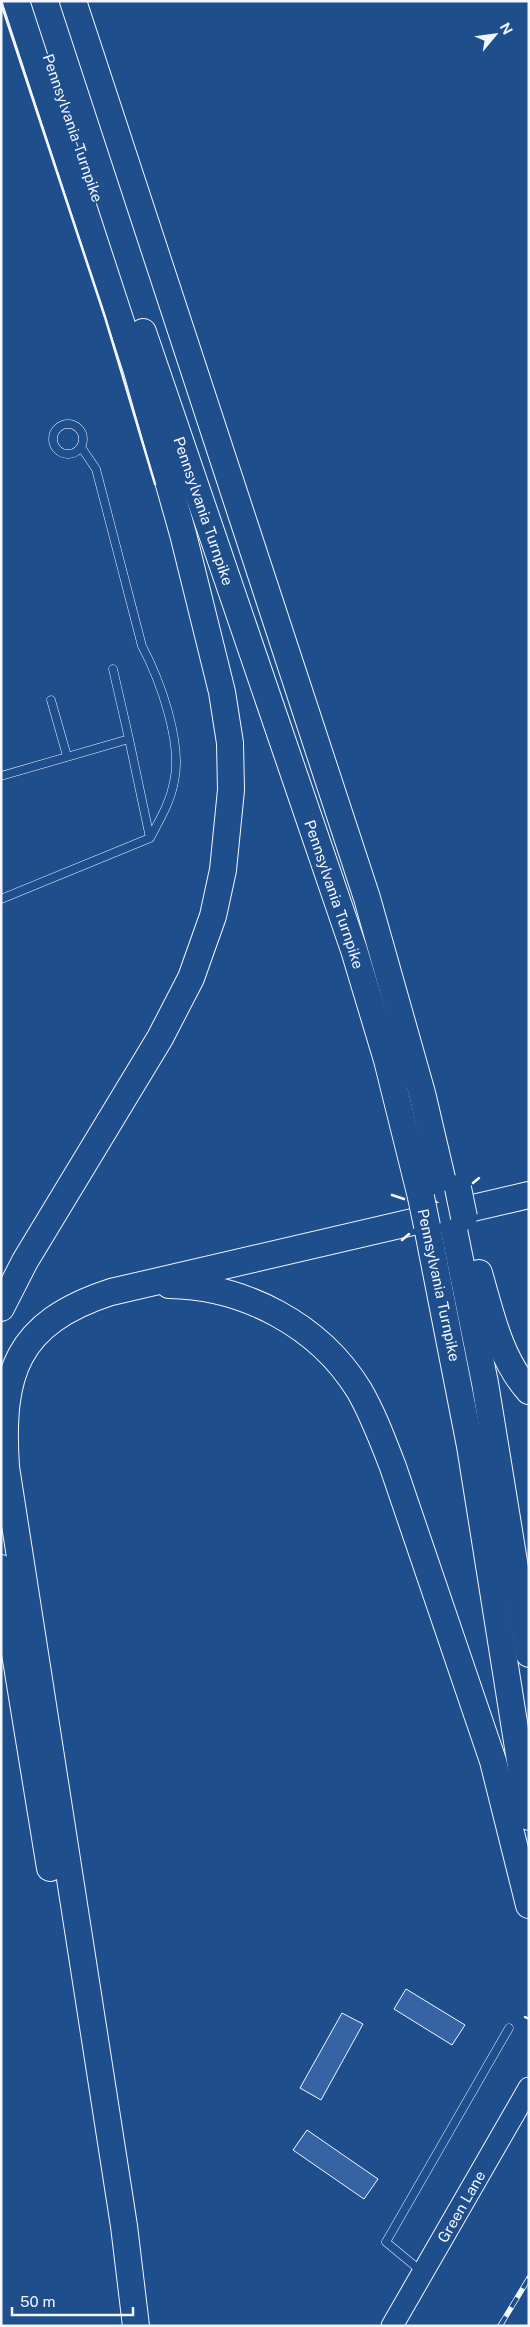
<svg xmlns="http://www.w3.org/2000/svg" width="530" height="2327" font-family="'Public Sans',sans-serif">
<rect width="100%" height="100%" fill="#1f4e8c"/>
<!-- building -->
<path fill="#3563a3" stroke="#f2f6ff" d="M406,1989L465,2025L452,2045L394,2009Z
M342,2013L363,2024L321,2100L300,2088Z
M307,2130L378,2179L364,2199L293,2150Z"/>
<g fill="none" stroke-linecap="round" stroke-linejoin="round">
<!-- lane casing -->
<g stroke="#f2f6ff" stroke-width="9">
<path id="lane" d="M53 439a15 15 0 1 1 30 0a15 15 0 1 1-30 0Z
M81,447L96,469L142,646C160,680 183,743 174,782C170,803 160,819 150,838
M113,669L129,739
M51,700L67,756
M1,776L129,739L150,838L1,899
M421,2271L386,2242L509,2028"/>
</g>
<!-- secondary casing -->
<g stroke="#f2f6ff" stroke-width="23">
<g id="secondary">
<path id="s1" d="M392,2326L529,2088"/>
</g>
</g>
<!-- highway casing -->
<g stroke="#f2f6ff" stroke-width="28">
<g id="highway">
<path d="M73,1L367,898L422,1093L445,1191"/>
<path id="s2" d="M143,332L354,950L387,1060L421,1197"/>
<path d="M452,1220L485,1383L529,1654"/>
<path d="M427,1226L470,1446L529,1817"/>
<path d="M479,1273C491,1314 500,1359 529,1391"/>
<path d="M169,1285C244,1286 319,1325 359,1390C373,1414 383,1441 393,1467L493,1761L529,1905"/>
<path d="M1,1308L25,1261L160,1038L191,978L213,916L223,870L231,790L230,743L222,692L183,534L137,371L16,1"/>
<path d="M1,1568L50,1868"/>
<path d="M136,2326L124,2226L6,1467C0,1373 16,1323 111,1292L529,1195"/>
</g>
</g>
<!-- lane -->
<use href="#lane" stroke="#1f4e8c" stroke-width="8"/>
<!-- secondary -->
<use href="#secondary" stroke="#1f4e8c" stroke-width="21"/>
<!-- highway -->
<use href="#highway" stroke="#1f4e8c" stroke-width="26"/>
<!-- rail casing -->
<g stroke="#f2f6ff" stroke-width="5.5">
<path id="rail" d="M500,2326L529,2278"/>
</g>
<!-- rail -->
<use href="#rail" stroke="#1f4e8c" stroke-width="4" stroke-dasharray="11" stroke-linecap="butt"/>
<!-- highway-bridge casing -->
<g stroke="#f2f6ff" stroke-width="28" stroke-linecap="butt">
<path id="highway-bridge" d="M458,1188L464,1217
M421,1197L427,1226"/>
</g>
<!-- highway-bridge -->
<use href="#highway-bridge" stroke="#1f4e8c" stroke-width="26"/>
<!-- wall -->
<path stroke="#f2f6ff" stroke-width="2.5" d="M1,3L105,317L155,484
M473,1183L479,1178
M392,1195L404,1199
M402,1240L409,1234
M525,2017L529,2019"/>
</g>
<g text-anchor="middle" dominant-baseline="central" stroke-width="4" stroke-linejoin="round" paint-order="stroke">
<!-- street labels -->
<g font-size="15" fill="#f2f6ff" stroke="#1f4e8c">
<text transform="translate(73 128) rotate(71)">Pennsylvania Turnpike</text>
<text stroke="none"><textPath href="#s2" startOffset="189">Pennsylvania Turnpike</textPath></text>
<text stroke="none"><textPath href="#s2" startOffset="594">Pennsylvania Turnpike</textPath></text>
<text transform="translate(439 1285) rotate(78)">Pennsylvania Turnpike</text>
<text stroke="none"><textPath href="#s1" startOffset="138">Green Lane</textPath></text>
</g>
</g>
<!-- border -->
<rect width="530" height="2327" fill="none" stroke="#f2f6ff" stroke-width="5"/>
<!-- north arrow -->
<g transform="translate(495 35) rotate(61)" stroke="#1f4e8c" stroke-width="4" paint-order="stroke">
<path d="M0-4L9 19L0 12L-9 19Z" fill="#f2f6ff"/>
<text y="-8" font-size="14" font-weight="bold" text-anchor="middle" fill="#f2f6ff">N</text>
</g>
<!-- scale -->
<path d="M12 2307v8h121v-8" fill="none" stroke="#f2f6ff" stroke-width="2.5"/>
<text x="20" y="2307" font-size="15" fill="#f2f6ff" stroke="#1f4e8c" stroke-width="4" paint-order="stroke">50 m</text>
</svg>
